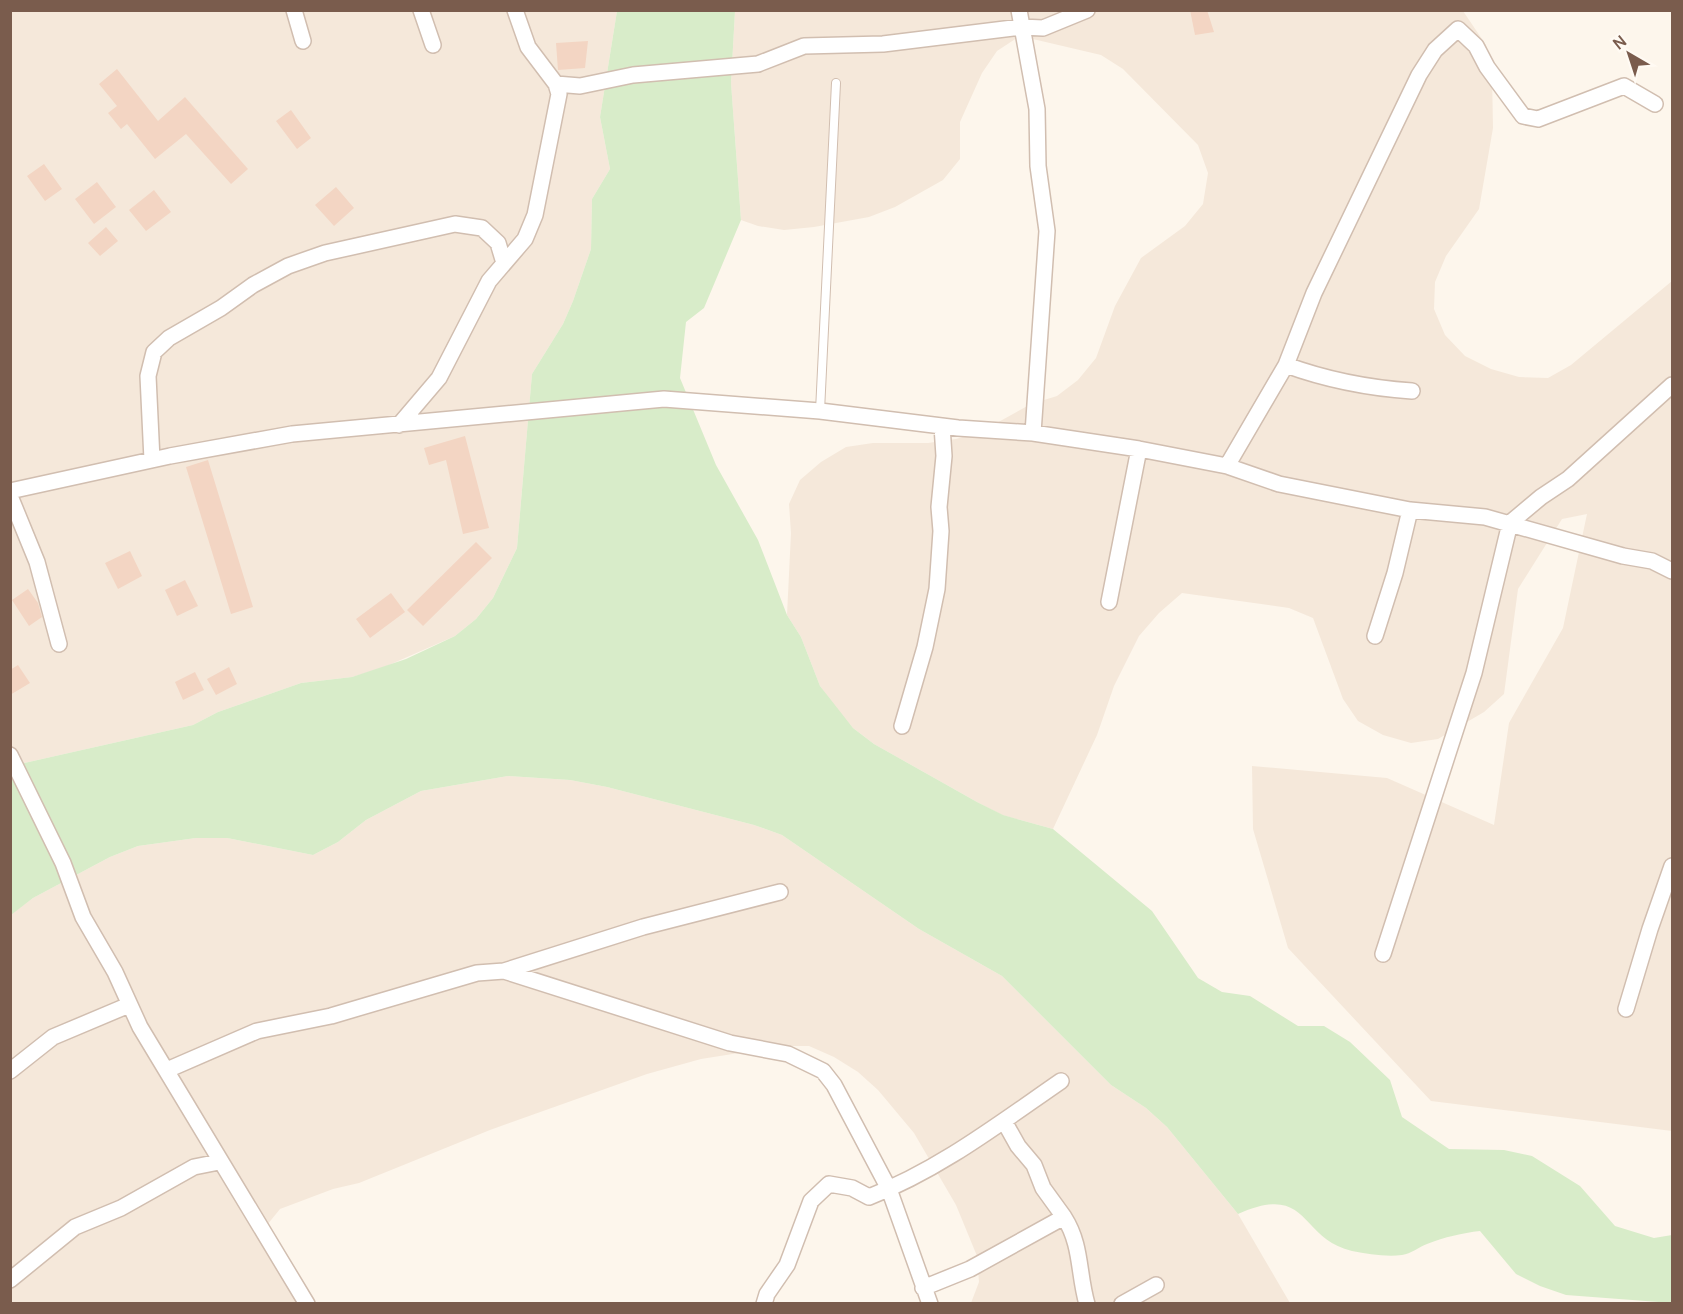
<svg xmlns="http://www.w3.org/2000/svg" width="1683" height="1314" font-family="Manrope,sans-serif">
<rect width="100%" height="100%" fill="#fdf6ec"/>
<!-- residential -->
<path fill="#f5e8da" d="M11,11H617L600,117L610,169L592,199L591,249L573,301L563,324L532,374L517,548L493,598L476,619L455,636L380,669L352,677L301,683L218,712L193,725L11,766Z
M735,11H1463L1486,45L1492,74L1493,128L1479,209L1446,256L1435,282L1434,309L1445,335L1465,356L1491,369L1519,377L1548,378L1571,365L1672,281V1131L1431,1101L1288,948L1253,829L1252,766L1387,778L1494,825L1509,723L1563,628L1587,514L1562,519L1518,589L1504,694L1484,712L1438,739L1411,743L1383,735L1358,721L1343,699L1313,618L1289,608L1182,593L1159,613L1139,636L1114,686L1097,735L1053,829L1002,815L977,802L874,744L853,728L835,707L820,686L801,637L787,615L791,533L789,504L800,480L821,462L846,447L873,443H928L956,439L982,431L1031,404L1057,396L1078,380L1096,358L1115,306L1141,258L1185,226L1203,204L1208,173L1198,145L1123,69L1101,55L1020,36L997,51L982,73L960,122V159L943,180L895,207L869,217L814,227L784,230L758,226L741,220L731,83Z
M508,776L570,780L607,787L754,825L782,835L919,929L1002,976L1111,1085L1146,1108L1167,1127L1238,1214L1290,1303H971L979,1282L977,1256L956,1205L914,1133L878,1090L858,1072L834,1057L809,1046H782L701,1059L647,1074L490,1130L359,1183L333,1189L280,1209L263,1230L305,1303H11L10,915L33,898L110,857L138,846L196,838H227L313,855L338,842L366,820L421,791Z"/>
<!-- green -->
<path fill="#d8ecc9" d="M617,11H735L731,83L741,220L704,308L686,322L680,378L716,465L758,540L787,615L801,637L820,686L853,728L874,744L977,802L1003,815L1053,829L1152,911L1198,978L1222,992L1250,996L1298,1026H1324L1350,1042L1390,1080L1402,1117L1449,1149L1504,1150L1532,1156L1580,1186L1615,1226L1654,1238L1672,1235V1303L1566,1295L1540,1286L1516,1274L1480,1231C1462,1233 1445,1237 1427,1244C1419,1247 1411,1254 1402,1255C1386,1257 1368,1254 1352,1251C1298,1238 1310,1182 1238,1214L1167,1127L1146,1108L1111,1085L1002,976L919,929L782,835L754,825L607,787L570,780L508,776L421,791L366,820L338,842L313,855L227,838H196L138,846L110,857L33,898L11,915V766L193,725L218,712L301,683L352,677L406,659L455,636L476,619L493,598L517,548L532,374L563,324L573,301L591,249L592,199L610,169L600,117Z"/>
<!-- building -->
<path fill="#f3d5c3" d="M1190,10H1207L1214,32L1195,35Z
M588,41L585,68L558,70L556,43Z
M117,69L158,121L185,97L248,169L231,184L186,134L155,159L127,124L121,129L108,113L117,106L99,84Z
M291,110L311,138L297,149L276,121Z
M44,164L62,189L45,201L27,176Z
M97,182L116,207L94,224L75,199Z
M336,187L354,208L334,226L315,205Z
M154,190L171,212L146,231L129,210Z
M106,227L118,241L100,256L88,243Z
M465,436L489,528L463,534L446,460L429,465L424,448Z
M208,460L253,607L231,614L186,467Z
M476,542L492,558L423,626L407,610Z
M130,551L142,576L118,589L105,563Z
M185,580L198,606L177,616L165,590Z
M28,589L38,603L42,617L29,626L12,600Z
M391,593L405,612L370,638L356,619Z
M18,665L30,683L10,695V670Z
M229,667L237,684L216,695L207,679Z
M195,672L204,690L183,700L175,682Z"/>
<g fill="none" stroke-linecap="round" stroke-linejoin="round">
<!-- service casing -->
<g stroke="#d1beb0" stroke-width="10">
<path id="service" d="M820,411L836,83"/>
</g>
<!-- minor casing -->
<g stroke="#d1beb0" stroke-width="18">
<path id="minor" d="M294,10L303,41
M421,10L433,45
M1019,10L1037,109L1038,166L1047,231L1033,433
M556,84L580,86L633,75L758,64L804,46L883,44L1021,27L1043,28L1087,10
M1286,365C1327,380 1368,388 1412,391
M399,425L439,378L489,281L525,239L535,215L559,94L556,84L528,47L515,10
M152,460L148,376L154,352L169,338L221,308L253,285L288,266L325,253L455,224L482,228L498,243L504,263
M1227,466L1286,365L1314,293L1419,75L1435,50L1458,29L1476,46L1487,67L1523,116L1538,119L1624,86L1655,104
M10,491L170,456L292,434L664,399L820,411L958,428L1033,433L1139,449L1227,466L1279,484L1410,510L1485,517L1623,556L1652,561L1672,571
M10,496L37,562L59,644
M1109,602L1139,449
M1375,636L1395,573L1410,510
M902,726L925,647L937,589L941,531L939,507L944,456L942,426
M10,755L63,863L83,917L115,972L140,1027L307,1304
M1383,954L1474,673L1510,523L1541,497L1568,479L1672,385
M504,971L730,1043L788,1054L823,1071L834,1085L889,1189L930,1304
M1626,1009L1650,929L1672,866
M167,1070L257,1031L331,1016L477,973L504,971L643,927L780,892
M10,1071L53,1037L129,1005
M1004,1121L1018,1146L1034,1165L1043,1188L1064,1217
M10,1280L75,1227L121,1208L194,1167L219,1162
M923,1288L970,1269L1064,1217C1082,1245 1078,1273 1087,1304
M764,1304L767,1294L787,1265L811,1201L829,1184L852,1188L869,1197C939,1170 1000,1123 1061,1081
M1122,1304L1156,1285"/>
</g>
<!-- service -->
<use href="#service" stroke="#fff" stroke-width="8"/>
<!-- minor -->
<use href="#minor" stroke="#fff" stroke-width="15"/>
</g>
<!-- border -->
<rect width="1683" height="1314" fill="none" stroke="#7a5c4d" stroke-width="24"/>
<!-- north arrow -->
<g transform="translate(1629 54) rotate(321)" stroke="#fffaf3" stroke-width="4.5" paint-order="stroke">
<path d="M0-4.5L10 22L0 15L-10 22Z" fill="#7a5c4d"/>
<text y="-9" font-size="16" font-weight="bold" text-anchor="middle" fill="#7a5c4d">N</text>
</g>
</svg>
